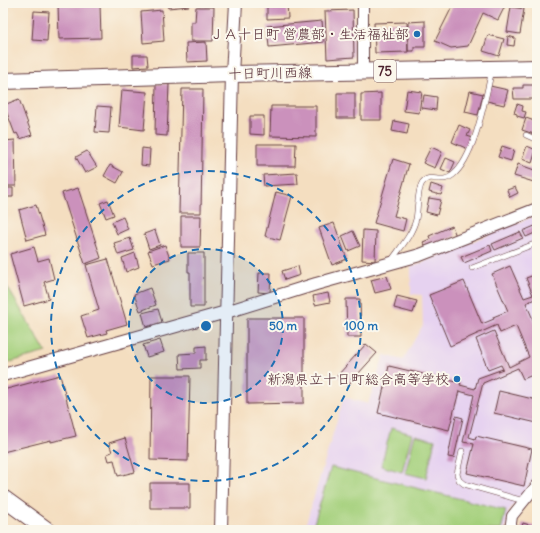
<svg xmlns="http://www.w3.org/2000/svg" width="540" height="533" font-family="Delius,'Klee One',sans-serif">
<rect width="100%" height="100%" fill="#fbf7ec"/>
<filter id="ink" filterUnits="userSpaceOnUse"><feTurbulence type="fractalNoise" baseFrequency=".025" numOctaves="2"/><feDisplacementMap in="SourceGraphic" scale="8" xChannelSelector="R" yChannelSelector="G"/><feConvolveMatrix kernelMatrix="1 2 1 2 8 2 1 2 1" color-interpolation-filters="sRGB"/></filter>
<filter id="wash" filterUnits="userSpaceOnUse"><feTurbulence type="fractalNoise" baseFrequency=".012" numOctaves="4" result="noise"/><feDisplacementMap in="SourceGraphic" scale="16" xChannelSelector="R" yChannelSelector="G"/><feGaussianBlur stdDeviation="0.9" result="paint"/><feColorMatrix in="noise" values="0 0 0 0 0 0 0 0 0 0 0 0 0 0 0 0 0 1.4 0 .05"/><feComposite in="paint" operator="in"/></filter>
<g filter="url(#wash)">
<rect width="100%" height="100%" fill="#f4dec0"/>
<!-- built -->
<path fill="#e6d2f0" d="M537,215V476L509,511L505,530H304L344,397L368,404L384,355L403,360L423,325L422,295L411,294V267Z"/>
<!-- green -->
<path fill="#a4d07c" stroke="#777854" d="M5,283L46,352L3,364V302Z
M391,428L412,434L402,472L381,466Z
M415,435L435,440L426,478L405,473Z
M331,467L506,510L501,530H312Z"/>
<g id="blocks">
<!-- building -->
<path fill="#cb91bc" d="M58,3H68V6L100,5L101,38L59,39Z
M167,3H188L189,6L168,8Z
M267,3H287L288,18L267,19Z
M454,3H503L506,4L498,20L483,13L468,46L451,48L435,41Z
M196,7H214L213,41H191V22H195Z
M511,7L524,9L520,34L507,32Z
M162,10L164,41L143,43L141,12Z
M353,10L354,57L327,59L325,11Z
M34,11L49,12L47,41L32,40Z
M322,21L324,42L269,47L267,26Z
M425,21V47H414V51H408V22Z
M407,22L408,52L375,53L374,23Z
M488,35L504,39L499,56L483,51Z
M508,36L515,38L514,46L507,45Z
M206,42L207,61L187,62L186,43Z
M133,55H147L148,66L133,67Z
M156,84H169L167,136L155,135Z
M523,85H535V99H514L513,88H523Z
M490,86L508,90L504,105L487,101Z
M182,89H203L201,213H179Z
M122,90L147,92L144,130L119,127Z
M407,90L422,92L419,113L404,111Z
M470,91L483,94L478,115L465,112Z
M337,93H355V118H337Z
M381,93V120H361V94Z
M424,95L437,97L436,110L422,108Z
M19,99L32,135L20,139L17,133L15,134L4,105Z
M517,104L523,106L522,111L526,112L524,118L517,116V114L514,113Z
M97,106L111,107L109,133L95,132Z
M271,106H316V137L270,136Z
M250,116H264V135L250,134Z
M526,118L537,122V135L522,130Z
M394,121L409,124L407,134L392,131Z
M459,125L470,130L467,136L473,138L468,149L452,142Z
M15,140L16,186H3V141Z
M257,144H296L295,166H257Z
M502,146L514,150L511,161L498,157Z
M527,146L536,150L532,163L522,159Z
M431,147L442,152L435,168L423,163Z
M142,148L150,149L149,166L141,165Z
M87,151L97,167L85,173L76,157Z
M446,158L455,162L450,173L441,169Z
M393,159L409,164L394,216L406,219L403,231L374,223Z
M518,164L537,171V183L514,176Z
M110,165L123,172L117,183L104,176Z
M297,173L298,184L264,186L263,175Z
M431,184L443,188L441,195L429,192Z
M515,187L518,193L510,197L507,190Z
M4,188H13V197H4Z
M78,188L101,258L85,264L62,193Z
M276,192L292,196L280,240L265,236Z
M429,198L441,200L437,215L426,212Z
M108,200L114,215L106,218L100,203Z
M36,205L45,235L27,240L19,210Z
M181,216H201L200,247H181Z
M123,217L128,229L117,234L112,222Z
M334,223L347,259L332,265L319,228Z
M537,225V232L526,237L523,231Z
M452,226L456,236L427,249L423,242L430,239L429,236Z
M155,230L160,245L149,249L144,234Z
M363,230L376,231L375,261L362,260Z
M353,231L360,246L348,251L342,236Z
M520,232L523,238L495,250L492,244Z
M130,238L134,250L118,255L114,243Z
M165,245L170,259L153,264L148,251Z
M490,245L492,251L464,263L461,257Z
M34,247L38,261L49,258L54,279L44,282L49,299L24,306L10,254Z
M135,253L139,267L126,272L122,258Z
M188,253H204V307H190V272H188Z
M108,259L127,324L106,330L107,333L88,338L81,316L99,310L86,265Z
M298,266L300,275L285,280L282,271Z
M510,266L524,298L533,295L526,278L537,274V298L526,303L537,329V378L535,374L523,379L518,368L483,383L469,437L475,439L476,436L532,449L524,486L467,473L474,444L463,442L474,395L459,391L449,430L378,413L389,366L461,383L460,385L475,389L478,378L503,369L501,365L488,370L476,339L494,331L509,367L529,357L516,326L500,333L497,325L450,346L429,295L464,281L482,324L494,319L493,317L508,311L492,274Z
M259,273H271L270,293L258,292Z
M387,276L391,289L375,293L371,280Z
M150,288L156,305L140,311L134,294Z
M328,293L330,302L315,305L313,296Z
M397,296L417,301L413,313L394,308Z
M346,299H360L361,337H347Z
M158,309L162,322L146,327L142,313Z
M247,318H304V403L247,404Z
M160,340L164,352L147,357L143,345Z
M366,344L377,353L348,385L337,376Z
M206,346V360H200V368L180,369L179,354L196,353V347Z
M60,375L76,436L51,442V440L3,452V390Z
M151,376H190L188,461L150,460Z
M499,391L537,400V423L494,413Z
M456,416L463,418L454,458L448,457Z
M125,438L135,472L118,476L114,460L109,461L107,454L112,452L109,443Z
M150,483H190V508H150Z
M523,523L537,527V530H521Z"/>
</g>
</g>
<g filter="url(#ink)">
<use href="#blocks" fill-opacity="0" stroke="#643c41" stroke-width="1"/>
<g fill="none" stroke-linecap="round" stroke-linejoin="round">
<!-- service casing -->
<g stroke="#643c41" stroke-width="6">
<path id="service" d="M526,135L537,140
M391,261C400,248 412,235 416,219C418,210 417,191 422,183C430,172 441,185 453,175C475,157 485,99 492,70
M472,268L537,243
M462,451L457,474L459,480L464,484L524,501"/>
</g>
<!-- minor casing -->
<g stroke="#643c41" stroke-width="12">
<path id="minor" d="M363,3V72
M510,530L512,516L537,485"/>
</g>
<!-- tertiary casing -->
<g stroke="#643c41" stroke-width="14">
<path id="tertiary" d="M3,375L226,312L316,284L420,255L537,209
M221,530L232,74L236,3"/>
</g>
<!-- primary casing -->
<g stroke="#643c41" stroke-width="18">
<path id="primary" d="M3,81L232,74L537,68"/>
</g>
<!-- trunk casing -->
<g stroke="#643c41" stroke-width="18">
<path id="trunk" d="M3,498L47,530"/>
</g>
<!-- service -->
<use href="#service" stroke="#fff" stroke-width="5"/>
<!-- minor -->
<use href="#minor" stroke="#fff" stroke-width="10"/>
<!-- tertiary -->
<use href="#tertiary" stroke="#fff" stroke-width="12"/>
<!-- primary -->
<use href="#primary" stroke="#fff" stroke-width="16"/>
<!-- trunk -->
<use href="#trunk" stroke="#fff" stroke-width="16"/>
</g>
</g>
<!-- distance rings -->
<circle cx="206" cy="326" r="77" fill="#1f6fb2" fill-opacity=".12"/>
<g fill="none" stroke="#1f6fb2" stroke-width="2" stroke-dasharray="7 5">
<circle cx="206" cy="326" r="77"/>
<circle cx="206" cy="326" r="155"/>
</g>
<!-- markers -->
<g fill="#1f6fb2" stroke="#fbf7ec" stroke-width="1.5">
<circle cx="417" cy="34" r="4"/>
<circle cx="457" cy="379" r="4"/>
</g>
<g text-anchor="middle" dominant-baseline="central" stroke-width="4" stroke-linejoin="round" paint-order="stroke">
<!-- shield labels -->
<rect fill="#fbf7ec" stroke="#7f6065" stroke-width="1" x="374" y="60" width="22" height="22" rx="3"/>
<g font-size="13" font-weight="bold" fill="#4a1f2b">
<text x="385" y="71">75</text>
</g>
<!-- poi labels -->
<g font-size="14" fill="#4a1f2b" stroke="#fbf7ec" text-anchor="end">
<text x="409" y="34">ＪＡ十日町 営農部・生活福祉部</text>
<text x="449" y="379">新潟県立十日町総合高等学校</text>
</g>
<!-- street labels -->
<g font-size="14" fill="#4a1f2b" stroke="#fbf7ec">
<text transform="translate(270 73) rotate(-1)">十日町川西線</text>
</g>
</g>
<circle cx="206" cy="326" r="6" fill="#1f6fb2" stroke="#fbf7ec" stroke-width="2"/>
<g font-size="12" text-anchor="middle" font-weight="bold" fill="#1f6fb2" stroke="#fbf7ec" stroke-width="4" stroke-linejoin="round" paint-order="stroke">
<text x="283" y="330">50 m</text>
<text x="361" y="330">100 m</text>
</g>
<!-- margin -->
<rect width="540" height="533" fill="none" stroke="#fbf7ec" stroke-width="16"/>
</svg>
